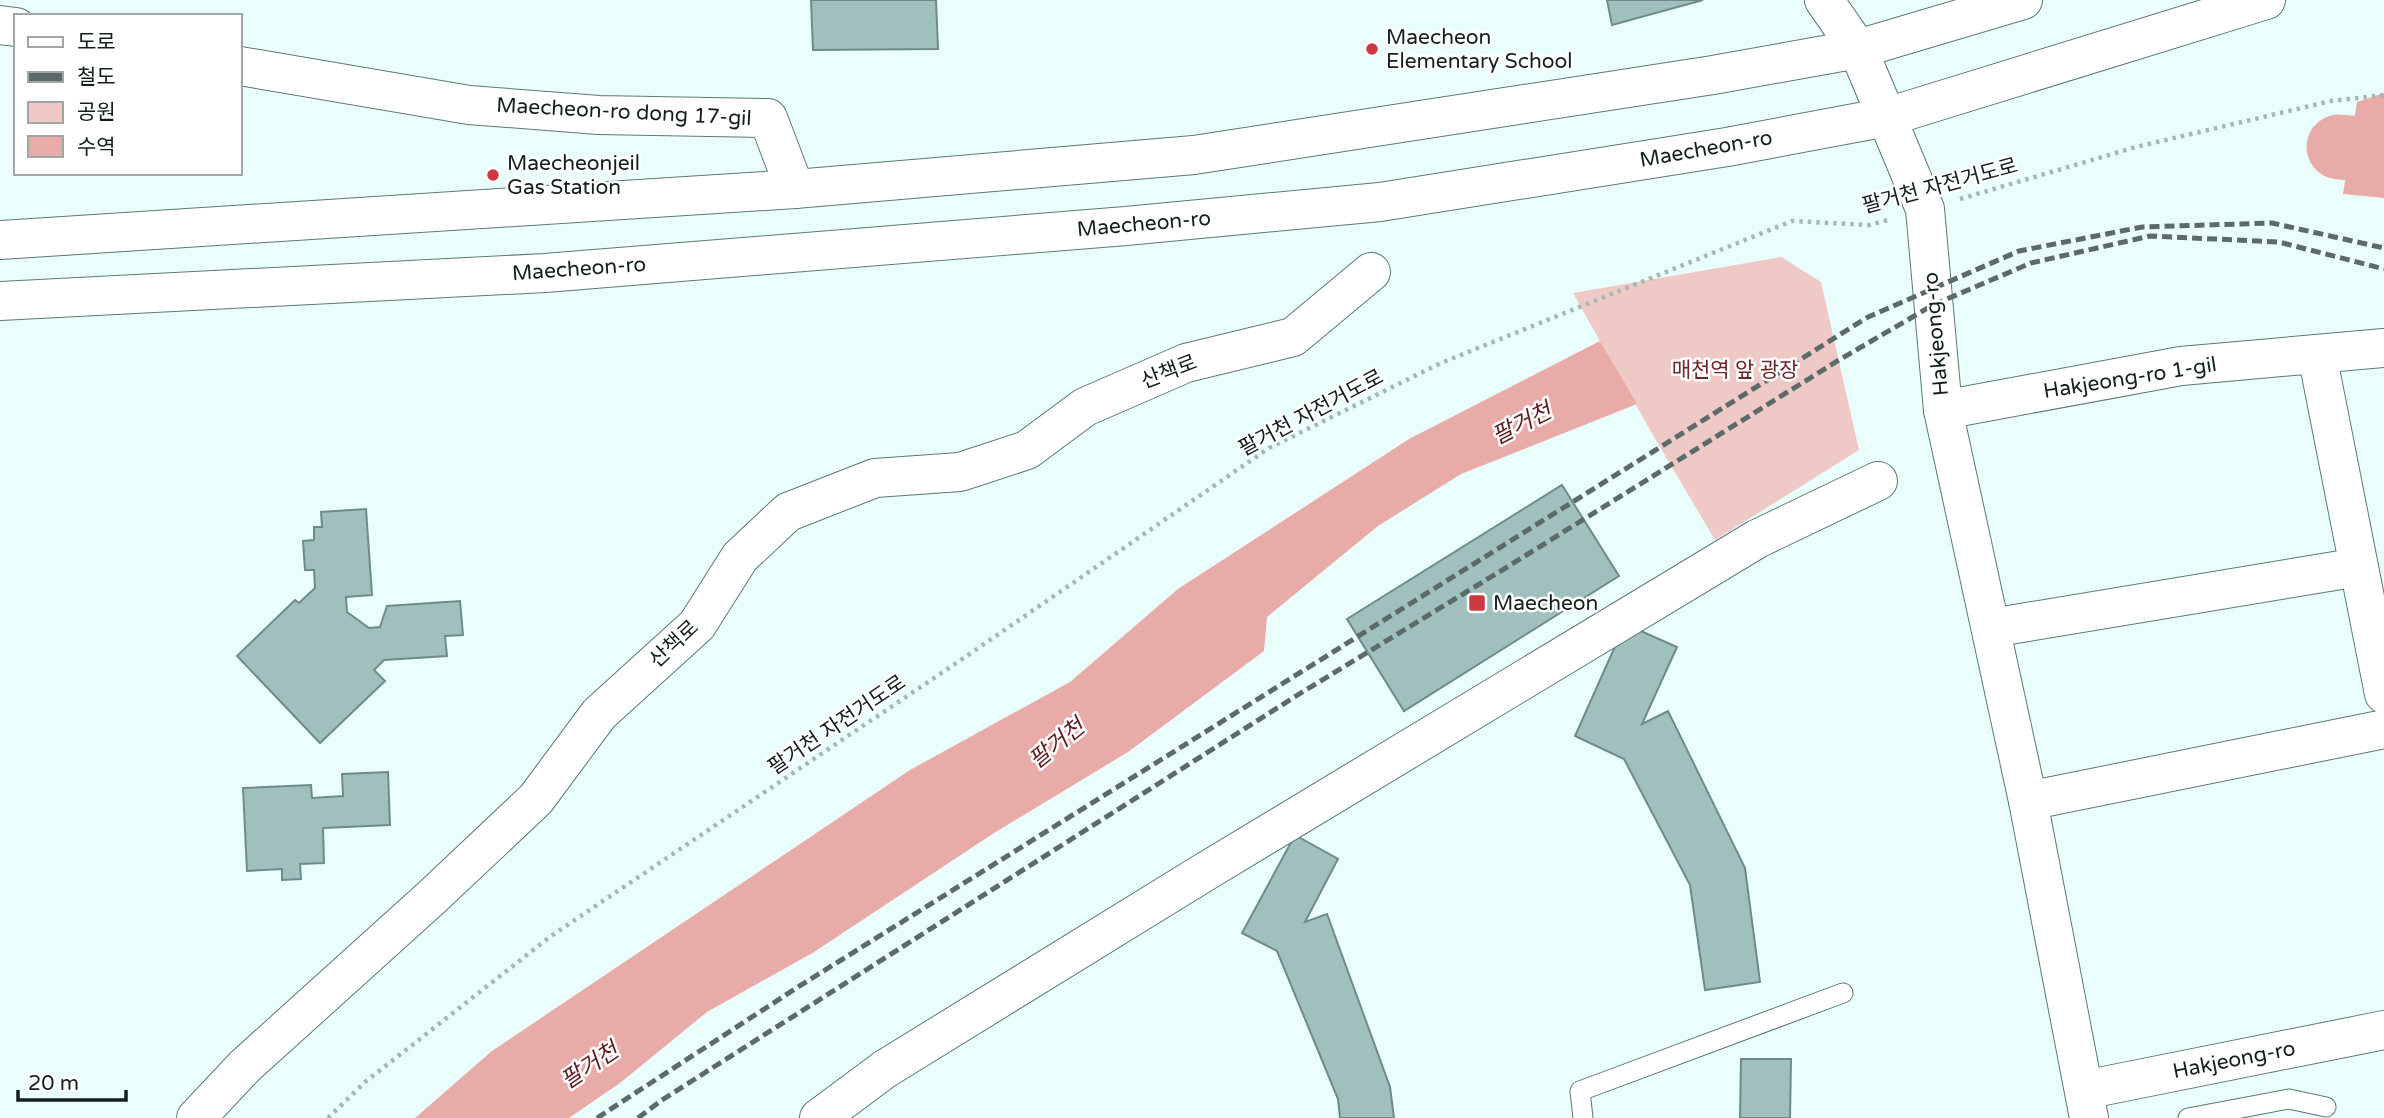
<svg xmlns="http://www.w3.org/2000/svg" width="2384" height="1118" font-family="'Varela Round','Noto Sans KR',sans-serif">
<rect width="100%" height="100%" fill="#eafefc"/>
<!-- green -->
<path fill="#efc9c6" d="M1781,257L1821,282L1859,450L1715,540L1654,437L1573,293Z"/>
<!-- water -->
<path fill="#e8aba7" d="M2384,93V198L2343,194L2357,102Z
M1600,341L1637,404L1461,474L1378,526L1267,617L1264,651L1128,752L994,833L814,952L707,1012L620,1083L569,1118H415L492,1051L910,770L1070,682L1178,589L1409,439Z"/>
<g fill="none" stroke-linecap="round" stroke-linejoin="round">
<!-- river -->
<path stroke="#e8aba7" stroke-width="65" d="M2339,147L2384,151"/>
</g>
<!-- building -->
<path fill="#a0c0bd" stroke="#6d8c89" stroke-width="2" d="M811,0H936L938,49L813,50Z
M1607,0H1703L1612,25Z
M1562,485L1619,576L1404,711L1347,619Z
M366,509L372,595L346,597L347,612L369,628L380,627L387,606L460,601L463,635L445,636L447,656L384,660L374,670L385,681L320,743L237,656L295,600L299,603L315,588L314,570H305L303,541L314,540V527H322L321,512Z
M1625,624L1677,647L1642,724L1668,711L1745,868L1760,982L1705,990L1690,885L1624,759L1575,736Z
M388,772L390,825L323,828L324,863L300,864L301,879L282,880V869L247,871L243,788L311,785L312,798L343,796L342,774Z
M1295,835L1338,859L1305,922L1327,914L1390,1087L1394,1118H1340L1338,1099L1277,951L1242,933Z
M1741,1059H1791L1790,1118H1740Z"/>
<g fill="none" stroke-linecap="round" stroke-linejoin="round">
<!-- lane casing -->
<g stroke="#5a7976" stroke-width="21">
<path id="lane" d="M1583,1118L1580,1091L1843,993
M2188,1118L2289,1099L2326,1107"/>
</g>
<!-- street casing -->
<g stroke="#5a7976" stroke-width="40">
<path id="street" d="M1824,0L1858,49
M0,25L16,27
M240,66L469,105L599,115L768,118L795,189
M2317,354L2384,694
M1943,410L2181,366L2384,348
M1991,628L2359,567
M2028,801L2384,729
M2084,1090L2384,1030
M196,1118L245,1066L431,898L536,799L599,714L697,625L740,557L788,512L875,478L960,472L1027,450L1085,407L1186,363L1293,337L1371,272
M819,1118L885,1069L1203,873L1757,539L1878,481"/>
</g>
<!-- secondary casing -->
<g stroke="#5a7976" stroke-width="40">
<path id="secondary" d="M1858,49L1925,209L1943,410L2028,801L2089,1118
M0,240L795,189L1194,155L1713,75L1858,49L2023,0
M0,301L545,273L1126,226L1380,202L1727,147L1887,117L2266,0"/>
</g>
<!-- path -->
<path stroke="#a6b8b6" stroke-width="4.5" stroke-dasharray="3.5 5" stroke-linecap="butt" d="M1960,199L2136,147L2331,101L2384,95
M328,1118L365,1082L551,936L974,651L1269,448L1441,363L1792,221L1869,225L1888,220"/>
<!-- lane -->
<use href="#lane" stroke="#fff" stroke-width="19"/>
<!-- street -->
<use href="#street" stroke="#fff" stroke-width="38"/>
<!-- secondary -->
<use href="#secondary" stroke="#fff" stroke-width="38"/>
<!-- rail -->
<path stroke="#5c6b6a" stroke-width="5" stroke-dasharray="10 5" stroke-linecap="butt" d="M597,1118L798,987L1868,317L2019,251L2142,227L2272,223L2384,248
M638,1118L662,1100L1296,696L1504,569L1839,360L1933,305L2031,263L2150,236L2279,242L2384,269"/>
</g>
<!-- markers -->
<g fill="#ca3a3f" stroke="#fff" stroke-width="2.5">
<circle cx="1372" cy="49" r="7"/>
<circle cx="493" cy="175" r="7"/>
<rect x="1468" y="594" width="18" height="18" rx="3.5"/>
</g>
<g text-anchor="middle" dominant-baseline="central" stroke-width="5" stroke-linejoin="round" paint-order="stroke">
<!-- poi labels -->
<g font-size="21" fill="#121f1e" stroke="#fff" text-anchor="start">
<text x="1386" y="37">Maecheon<tspan x="1386" dy="24">Elementary School</tspan></text>
<text x="507" y="163">Maecheonjeil<tspan x="507" dy="24">Gas Station</tspan></text>
<text x="1493" y="603">Maecheon</text>
</g>
<!-- street labels -->
<g font-size="21" fill="#121f1e" stroke="#fff">
<text transform="translate(624 112) rotate(3)">Maecheon-ro dong 17-gil</text>
<text transform="translate(1706 149) rotate(-10)">Maecheon-ro</text>
<text transform="translate(1940 186) rotate(-15)">팔거천 자전거도로</text>
<text transform="translate(1144 224) rotate(-5)">Maecheon-ro</text>
<text transform="translate(579 269) rotate(-4)">Maecheon-ro</text>
<text transform="translate(1936 334) rotate(-95)">Hakjeong-ro</text>
<text transform="translate(1169 372) rotate(-21)">산책로</text>
<text transform="translate(2130 378) rotate(-9)">Hakjeong-ro 1-gil</text>
<text transform="translate(1311 413) rotate(-28)">팔거천 자전거도로</text>
<text transform="translate(674 644) rotate(-43)">산책로</text>
<text transform="translate(837 725) rotate(-34)">팔거천 자전거도로</text>
<text transform="translate(2234 1060) rotate(-11)">Hakjeong-ro</text>
</g>
<!-- park labels -->
<g font-size="21" fill="#6d2526" stroke="#fff">
<text x="1735" y="370">매천역 앞 광장</text>
</g>
<!-- water labels -->
<g font-size="23" font-style="italic" fill="#621b1d" stroke="#fff">
<text transform="translate(1522 424) rotate(-27)">팔거천</text>
<text transform="translate(1057 744) rotate(-39)">팔거천</text>
<text transform="translate(590 1066) rotate(-34)">팔거천</text>
</g>
</g>
<!-- legend -->
<rect x="14" y="14" width="228" height="161" fill="#ffffff" stroke="#a0a5a5" stroke-width="2"/>
<rect x="28" y="37" width="35" height="10" fill="#ffffff" stroke="#a0a5a5" stroke-width="2"/>
<text x="77" y="49" font-size="21" fill="#121f1e">도로</text>
<rect x="28" y="72" width="35" height="10" fill="#5c6b6a" stroke="#a0a5a5" stroke-width="2"/>
<text x="77" y="84" font-size="21" fill="#121f1e">철도</text>
<rect x="28" y="102" width="35" height="21" fill="#efc9c6" stroke="#a0a5a5" stroke-width="2"/>
<text x="77" y="119" font-size="21" fill="#121f1e">공원</text>
<rect x="28" y="136" width="35" height="21" fill="#e8aba7" stroke="#a0a5a5" stroke-width="2"/>
<text x="77" y="154" font-size="21" fill="#121f1e">수역</text>
<!-- scale -->
<path d="M18 1090v10h108v-10" fill="none" stroke="#121f1e" stroke-width="3.5"/>
<text x="28" y="1090" font-size="21" fill="#121f1e" stroke="#ffffff" stroke-width="5" paint-order="stroke">20 m</text>
</svg>
